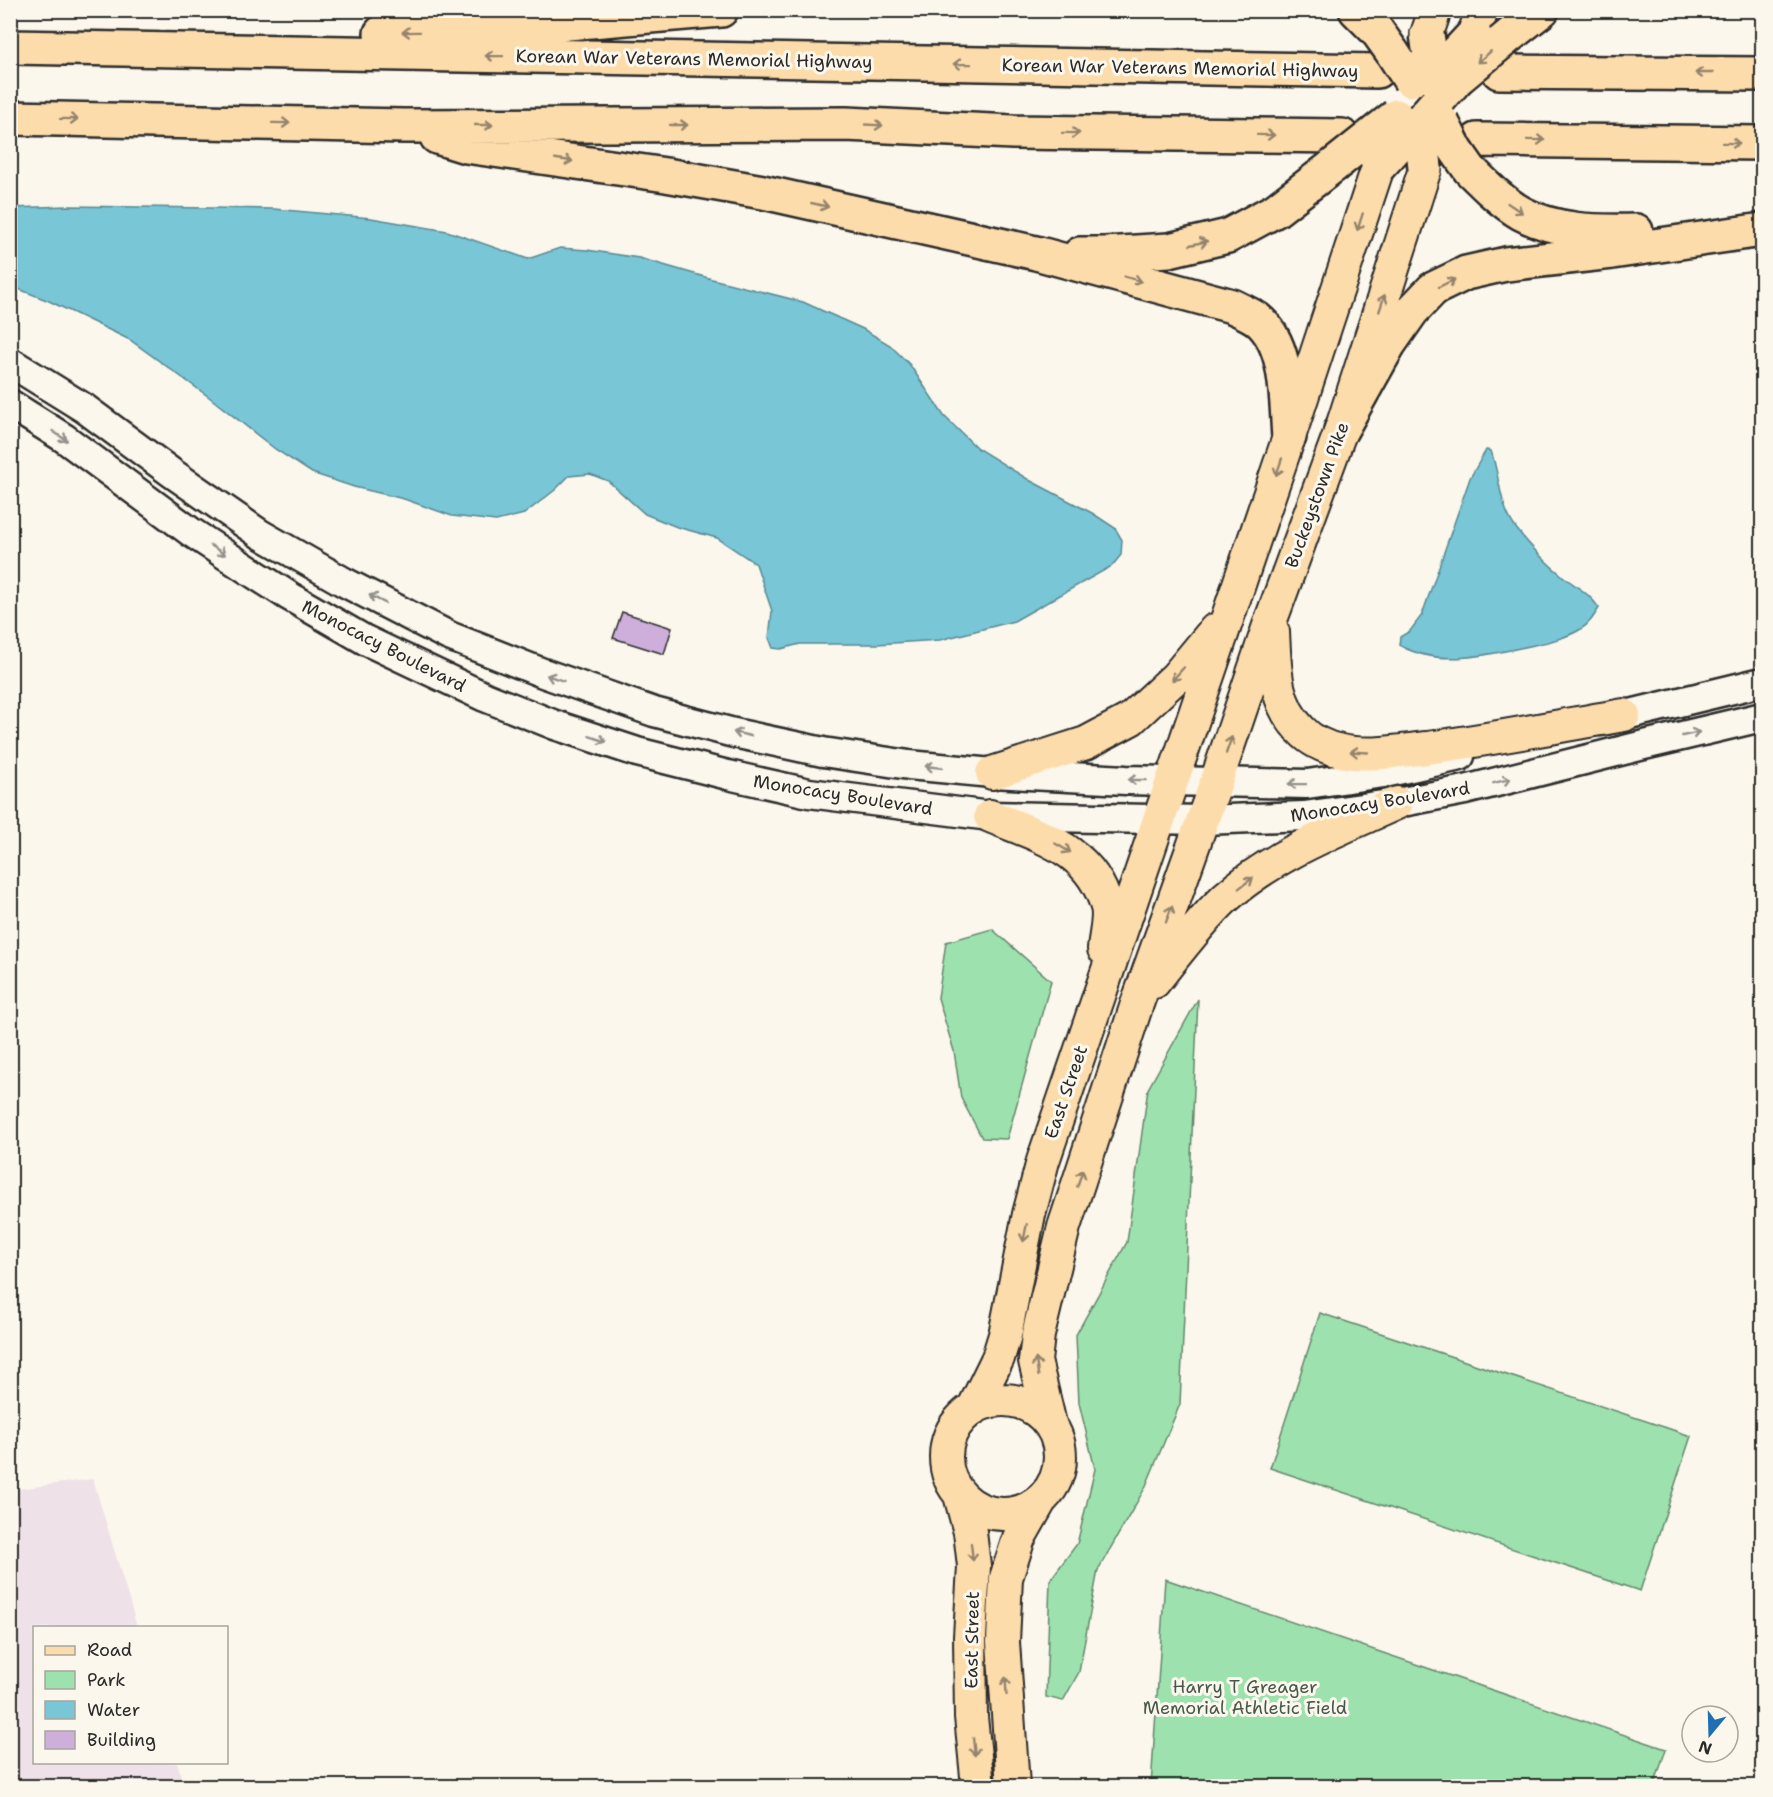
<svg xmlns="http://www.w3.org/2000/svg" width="1773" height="1797" font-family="'Shantell Sans',sans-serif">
<rect width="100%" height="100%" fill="#fbf7ec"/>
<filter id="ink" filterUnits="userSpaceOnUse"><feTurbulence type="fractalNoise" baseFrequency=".0167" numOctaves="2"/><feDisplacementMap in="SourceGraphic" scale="12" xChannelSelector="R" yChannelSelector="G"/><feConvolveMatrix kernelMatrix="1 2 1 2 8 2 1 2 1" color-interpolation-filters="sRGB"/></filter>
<g filter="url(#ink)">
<!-- built -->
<path fill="#eee1e7" d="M93,1479L137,1627L34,1628V1762L177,1763L184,1786H11V1490Z"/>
<!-- green -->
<path fill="#9de2ae" stroke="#64866c" stroke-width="1.5" d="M992,929L1051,981L1007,1139L982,1138L961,1098L954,1051L938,998L946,942Z
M1198,999L1180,1404L1145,1488L1098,1570L1079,1672L1063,1701L1046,1697L1050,1580L1077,1544L1095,1469L1079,1403L1076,1335L1127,1242L1148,1089Z
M1320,1313L1691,1436L1640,1591L1270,1468Z
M1165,1579L1666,1749L1654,1786H1151Z"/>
<!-- water -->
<path fill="#78c6d6" stroke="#598892" stroke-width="1.5" d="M68,206L274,209L371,218L447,231L528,259L560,248L587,250L639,258L712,279L803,302L863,329L890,345L910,365L944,416L977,448L1029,480L1092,513L1115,528L1122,540L1121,555L1112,566L1014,621L940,640L877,644H800L781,649L773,648L769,638L772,611L756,564L717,538L677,527L645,514L608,481L590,474L569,476L555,490L524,514L496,521L452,516L404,499L354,487L312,473L275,449L209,397L130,340L49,301L11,286V208Z
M1486,450L1491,451C1500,476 1499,505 1515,527C1529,545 1546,563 1564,577C1578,588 1589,593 1599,608C1594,616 1590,623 1581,629C1565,639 1543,643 1525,647C1484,656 1437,667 1399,645L1400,637L1410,631L1422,615L1470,478Z"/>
<!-- building -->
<path fill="#ceaeda" stroke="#2b2b2b" stroke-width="1.5" d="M622,612L672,628L664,654L613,638Z"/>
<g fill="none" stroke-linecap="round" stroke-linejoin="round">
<!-- secondary casing -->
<g stroke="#2b2b2b" stroke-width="33">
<path id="secondary" d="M10,362L84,408L172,473L260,534L344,582L449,636L543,673L654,712L734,733L823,752L909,765L992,773L1126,780L1307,784L1384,773L1460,756
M10,404L64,438L191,532L247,569L289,596L365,640L485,697L555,725L637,752L728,775L809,793L990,816L1203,820L1304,816L1397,803L1465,790L1640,746L1762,717
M1601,721L1762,682"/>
</g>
<!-- primary casing -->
<g stroke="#2b2b2b" stroke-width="36">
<path id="primary" d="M1427,34L1435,10
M1474,34L1482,10
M1273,632C1275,667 1274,704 1301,730C1311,741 1327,748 1341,751C1368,757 1399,751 1427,748C1493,739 1558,726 1624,715
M992,773L1086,743L1131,719L1176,677L1215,630
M990,816C1040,837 1091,848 1107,907C1110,919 1105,936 1104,949
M1154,982C1177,953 1199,923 1225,898C1274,854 1338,830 1397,803
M946 1457a57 57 0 1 1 114 0a57 57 0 1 1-114 0Z
M974,1407L998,1358L1005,1335L1029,1214L1043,1161L1289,437L1378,167
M1050,1424L1035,1361L1038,1335L1064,1227L1137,1004L1216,782L1272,617L1341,430L1425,169
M960,1495L970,1532L974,1566L970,1637L971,1717L978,1786
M1013,1786L1003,1642L1006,1578L1019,1538L1040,1501"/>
</g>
<!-- motorway casing -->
<g stroke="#2b2b2b" stroke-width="38">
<path id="motorway" d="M1356,10L1377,31
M381,33L485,30L721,10
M1510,35L1542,10
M10,47L1377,71
M1499,72L1762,74
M10,118L404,126L846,124L1013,132L1342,136
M1421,120L1457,79
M437,137L466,146L666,175L763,192L1036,253L1232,306C1240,310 1250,314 1257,319C1289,344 1286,401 1289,437
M1477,140L1762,143
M1470,170C1485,185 1502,202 1521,213C1556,232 1597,232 1636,231
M1080,254H1104L1169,250L1228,236L1276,210L1333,166
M1341,430L1389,344L1412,311L1433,289L1466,273L1506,264L1612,252L1762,230"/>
</g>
<!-- secondary -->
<use href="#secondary" stroke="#fbf7ec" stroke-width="28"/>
<!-- primary -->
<use href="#primary" stroke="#fddcac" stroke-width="32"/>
<!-- motorway -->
<use href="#motorway" stroke="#fddcac" stroke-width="33"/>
<!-- motorway-bridge casing -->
<g stroke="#2b2b2b" stroke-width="38" stroke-linecap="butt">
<path id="motorway-bridge" d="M1377,31L1392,52L1410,80
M1427,34L1433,78
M1433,78L1474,34
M1457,79L1510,35
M1421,120L1425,169
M1442,122L1456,150L1470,170
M1333,166L1396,116
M1378,167L1421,120"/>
</g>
<!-- motorway-bridge -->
<use href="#motorway-bridge" stroke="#fddcac" stroke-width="33"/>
</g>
<!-- one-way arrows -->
<defs><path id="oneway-shaft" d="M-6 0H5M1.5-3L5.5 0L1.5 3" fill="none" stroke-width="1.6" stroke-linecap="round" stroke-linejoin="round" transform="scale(1.5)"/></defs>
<g stroke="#94846c">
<use href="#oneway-shaft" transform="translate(411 32) rotate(179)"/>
<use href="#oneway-shaft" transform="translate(494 56) rotate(-179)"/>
<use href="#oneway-shaft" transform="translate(1484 57) rotate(140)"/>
<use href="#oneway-shaft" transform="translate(962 64) rotate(-179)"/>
<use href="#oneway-shaft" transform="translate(1704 73) rotate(-180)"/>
<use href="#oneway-shaft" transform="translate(69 119) rotate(1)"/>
<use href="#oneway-shaft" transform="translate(281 123) rotate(1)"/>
<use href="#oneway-shaft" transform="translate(484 125)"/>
<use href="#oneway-shaft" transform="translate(679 125)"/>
<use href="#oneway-shaft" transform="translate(874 125) rotate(3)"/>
<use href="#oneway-shaft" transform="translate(1071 133) rotate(1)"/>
<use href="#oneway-shaft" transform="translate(1266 135) rotate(1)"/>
<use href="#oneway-shaft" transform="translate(1536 140) rotate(1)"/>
<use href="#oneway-shaft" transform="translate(1731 143) rotate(1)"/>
<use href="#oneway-shaft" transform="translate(564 160) rotate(8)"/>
<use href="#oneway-shaft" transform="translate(820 205) rotate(13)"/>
<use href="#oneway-shaft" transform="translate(1515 208) rotate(34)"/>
<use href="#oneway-shaft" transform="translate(1360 222) rotate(108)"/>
<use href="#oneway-shaft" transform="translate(1199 243) rotate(-13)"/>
<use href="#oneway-shaft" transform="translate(1133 279) rotate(15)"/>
<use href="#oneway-shaft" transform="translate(1447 283) rotate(-26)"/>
<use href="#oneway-shaft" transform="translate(1382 303) rotate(-72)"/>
<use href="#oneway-shaft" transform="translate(1279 467) rotate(109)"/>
<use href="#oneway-shaft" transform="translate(1178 674) rotate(132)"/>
<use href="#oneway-shaft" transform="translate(1229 745) rotate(-71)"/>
<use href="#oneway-shaft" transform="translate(1359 752) rotate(-177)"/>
<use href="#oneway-shaft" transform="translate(1063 848) rotate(30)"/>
<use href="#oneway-shaft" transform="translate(1246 883) rotate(-37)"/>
<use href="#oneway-shaft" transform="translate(1169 914) rotate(-70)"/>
<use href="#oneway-shaft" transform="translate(1080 1178) rotate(-72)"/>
<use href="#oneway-shaft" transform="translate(1025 1233) rotate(101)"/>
<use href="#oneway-shaft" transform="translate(1037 1367) rotate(-99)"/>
<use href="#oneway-shaft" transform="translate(972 1552) rotate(83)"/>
<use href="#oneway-shaft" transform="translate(1006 1686) rotate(-93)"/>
<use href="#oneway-shaft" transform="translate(974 1747) rotate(84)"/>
</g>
<g stroke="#93918c">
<use href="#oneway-shaft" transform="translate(60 436) rotate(34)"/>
<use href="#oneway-shaft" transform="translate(218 550) rotate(34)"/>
<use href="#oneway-shaft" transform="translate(377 599) rotate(-153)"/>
<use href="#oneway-shaft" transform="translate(555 678) rotate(-161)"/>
<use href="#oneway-shaft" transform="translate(742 734) rotate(-167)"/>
<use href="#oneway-shaft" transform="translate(1691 734) rotate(-13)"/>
<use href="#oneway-shaft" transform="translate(598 739) rotate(18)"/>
<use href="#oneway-shaft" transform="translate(934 767) rotate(-174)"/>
<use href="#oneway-shaft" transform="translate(1137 780) rotate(-180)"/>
<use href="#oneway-shaft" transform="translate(1502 781) rotate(-14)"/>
<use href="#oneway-shaft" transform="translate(1297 784) rotate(-179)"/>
</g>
</g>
<g text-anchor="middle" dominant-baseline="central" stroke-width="6" stroke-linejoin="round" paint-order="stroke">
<!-- street labels -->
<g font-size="18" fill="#2b2b2b" stroke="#fbf7ec">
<text transform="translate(694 59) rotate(1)">Korean War Veterans Memorial Highway</text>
<text transform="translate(1180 68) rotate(1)">Korean War Veterans Memorial Highway</text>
<text transform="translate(1317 495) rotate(-70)">Buckeystown Pike</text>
<text transform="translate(384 646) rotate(27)">Monocacy Boulevard</text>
<text transform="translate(843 795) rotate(9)">Monocacy Boulevard</text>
<text transform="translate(1380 802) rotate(-9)">Monocacy Boulevard</text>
<text transform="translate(1066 1092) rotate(-71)">East Street</text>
<text transform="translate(972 1640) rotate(-89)">East Street</text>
</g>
<!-- park labels -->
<g font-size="18" fill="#48594c" stroke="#fbf7ec">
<text x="1245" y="1687">Harry T Greager<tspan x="1245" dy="21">Memorial Athletic Field</tspan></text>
</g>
</g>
<!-- margin -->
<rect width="1773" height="1797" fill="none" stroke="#fbf7ec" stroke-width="36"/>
<rect x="18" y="18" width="1737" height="1761" fill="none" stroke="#2b2b2b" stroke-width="2" filter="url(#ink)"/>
<!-- legend -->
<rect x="33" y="1626" width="195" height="138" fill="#fbf7ec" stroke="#a8a59f" stroke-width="1.5"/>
<rect x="45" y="1646" width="30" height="9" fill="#fddcac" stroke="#a8a59f" stroke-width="1.5"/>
<text x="87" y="1656" font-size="18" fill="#2b2b2b">Road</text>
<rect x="45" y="1671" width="30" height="18" fill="#9de2ae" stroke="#a8a59f" stroke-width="1.5"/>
<text x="87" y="1686" font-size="18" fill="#2b2b2b">Park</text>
<rect x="45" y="1701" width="30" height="18" fill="#78c6d6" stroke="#a8a59f" stroke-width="1.5"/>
<text x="87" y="1716" font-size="18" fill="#2b2b2b">Water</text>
<rect x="45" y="1731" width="30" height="18" fill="#ceaeda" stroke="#a8a59f" stroke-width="1.5"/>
<text x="87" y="1746" font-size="18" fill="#2b2b2b">Building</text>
<!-- north arrow -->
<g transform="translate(1710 1734) rotate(199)"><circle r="28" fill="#fbf7ec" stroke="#a8a59f" stroke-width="1.5"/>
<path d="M0-4.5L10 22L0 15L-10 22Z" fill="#1f6fb2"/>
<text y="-9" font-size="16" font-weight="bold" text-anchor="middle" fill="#2b2b2b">N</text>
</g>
</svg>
